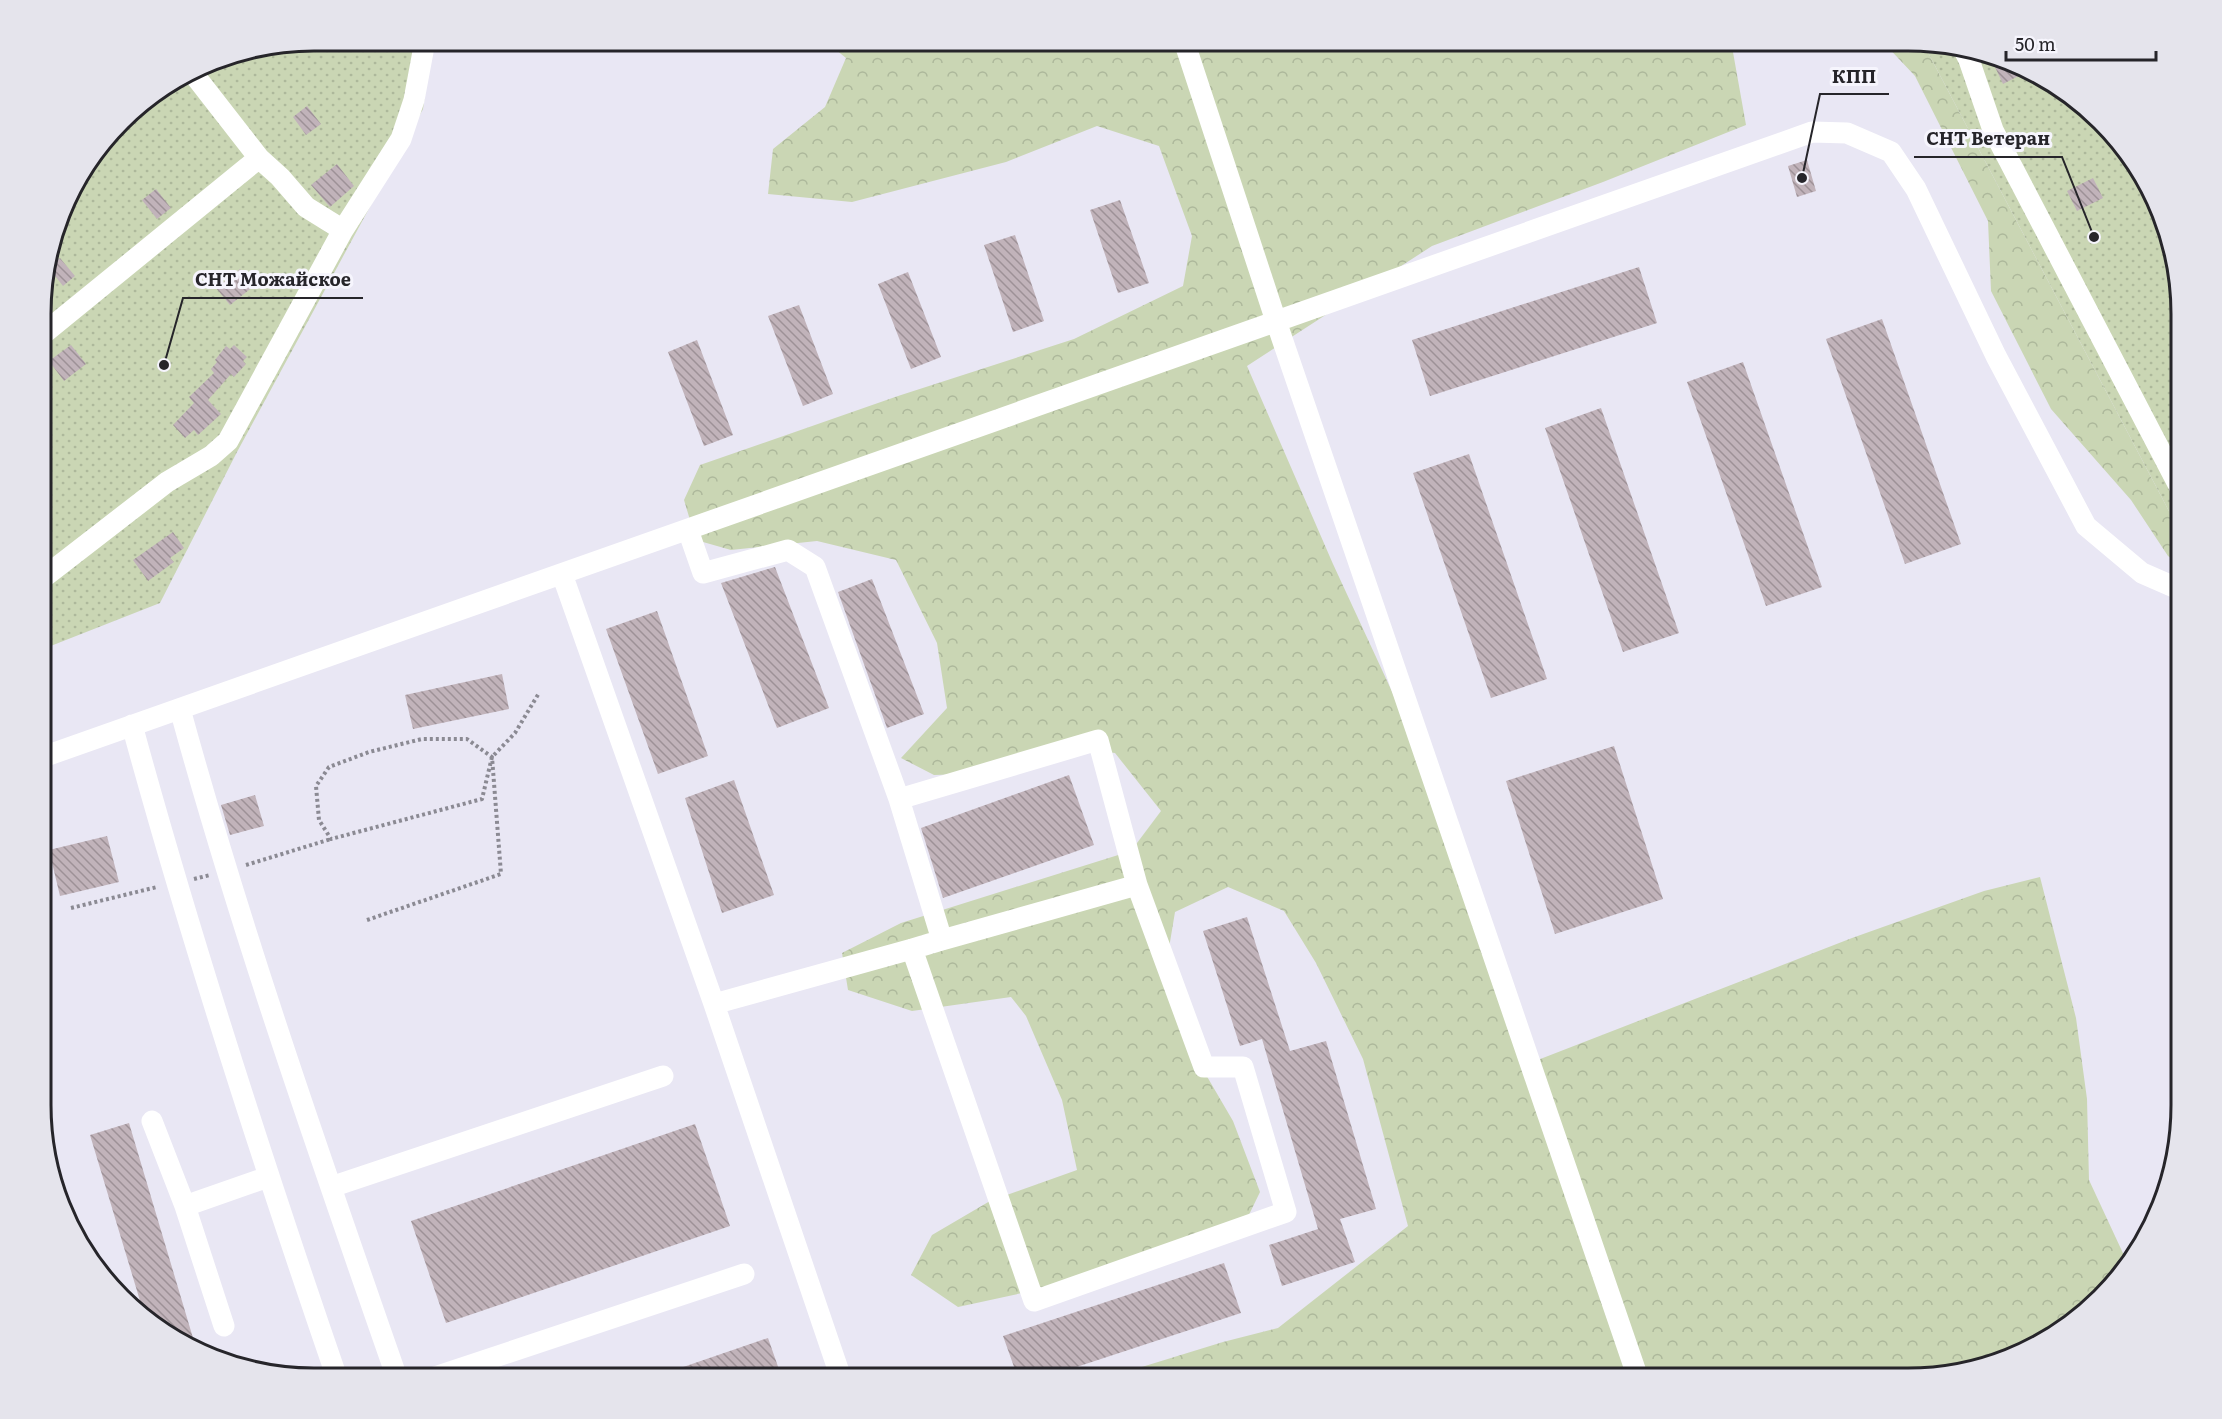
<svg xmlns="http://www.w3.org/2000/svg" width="2222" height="1419" font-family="Literata,serif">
<defs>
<pattern id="forest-crowns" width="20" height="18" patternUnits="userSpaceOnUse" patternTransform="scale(1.5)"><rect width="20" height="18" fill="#cad6b4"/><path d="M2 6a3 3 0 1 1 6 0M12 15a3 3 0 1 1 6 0" fill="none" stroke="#adb89b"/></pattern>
<pattern id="garden-dots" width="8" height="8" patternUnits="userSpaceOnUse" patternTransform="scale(1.5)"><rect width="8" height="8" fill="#cad6b4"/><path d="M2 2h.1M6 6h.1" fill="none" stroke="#adb89b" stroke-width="1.8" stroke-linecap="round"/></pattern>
<pattern id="building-back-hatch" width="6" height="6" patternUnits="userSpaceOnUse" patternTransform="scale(1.5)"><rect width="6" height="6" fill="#c1b3ba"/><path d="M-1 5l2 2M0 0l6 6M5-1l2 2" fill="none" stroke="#9d9197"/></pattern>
</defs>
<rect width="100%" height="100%" fill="#e9e7f4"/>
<!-- forest -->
<path fill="url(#forest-crowns)" d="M825,41H1731L1746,125L1603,182L1432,246L1247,366L1333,564L1413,737L1530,1063L1852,938L1984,891L2040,877L2076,1018L2087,1099L2089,1180L2128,1264L2044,1342L1925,1378H1106L1223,1342L1278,1328L1408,1226L1363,1059L1316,963L1284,911L1228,887L1175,912L1166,966L1188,1044L1233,1121L1260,1192L1245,1223L1054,1286L958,1307L911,1275L932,1235L990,1201L1077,1170L1062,1100L1026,1016L1011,997L912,1011L848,990L842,953L901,923L1131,851L1161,811L1115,753L1087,750L998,773L934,775L901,758L947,708L937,643L896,560L817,541L731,550L696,540L684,500L700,465L898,396L1074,339L1183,286L1192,236L1159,146L1097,126L1006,162L852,202L768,194L773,149L825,107L846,58Z
M1882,41H1908L1923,43L2181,534V565L2168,556L2131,500L2051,409L1991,291L1988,221L1915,76Z"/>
<!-- garden -->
<path fill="url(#garden-dots)" d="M314,41H433L423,109L237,452L160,603L43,649V279L69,193L134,109L210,61Z
M1923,43L1995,55L2059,86L2145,178L2181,297V534Z"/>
<!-- building -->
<path fill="url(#building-back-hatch)" d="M2008,61L2028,71L2003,84L1995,67Z
M307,106L321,124L306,135L293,117Z
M1807,160L1816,191L1797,197L1788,166Z
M337,164L354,186L330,207L311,185Z
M2093,178L2103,198L2077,211L2067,191Z
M156,189L171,208L157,219L142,200Z
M1120,200L1149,283L1118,293L1090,210Z
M1015,235L1044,321L1013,332L984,245Z
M60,258L75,276L63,286L48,267Z
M1639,267L1657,323L1430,396L1412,340Z
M240,269L254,286L230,305L216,288Z
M908,272L941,357L911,369L878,284Z
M799,305L833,394L803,406L768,316Z
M1882,319L1961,544L1905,564L1826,339Z
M697,340L733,435L704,446L668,352Z
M71,345L86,364L64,381L49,361Z
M234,345L247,357L243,361L246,364L234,377L231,374L208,400L221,414L198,435L194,430L185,438L173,425L194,403L189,397L214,373L211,369L217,362L215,360L226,346L230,349Z
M1743,362L1822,587L1766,606L1687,382Z
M1601,408L1679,633L1623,652L1545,428Z
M1469,454L1547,679L1491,698L1413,473Z
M173,532L184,548L170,558L174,562L148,581L133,560Z
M775,567L829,708L777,728L721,583Z
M872,579L924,714L887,728L838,592Z
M657,611L708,756L658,774L606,629Z
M502,674L509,709L413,729L405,695Z
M1614,746L1663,899L1555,934L1506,781Z
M1069,775L1094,845L943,898L921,828Z
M734,780L774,895L722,913L685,798Z
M255,795L264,826L230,835L221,805Z
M107,836L119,882L60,896L49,850Z
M1247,917L1290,1051L1326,1041L1376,1209L1340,1219L1355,1262L1282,1286L1269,1245L1318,1229L1262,1039L1240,1046L1203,931Z
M129,1123L196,1348L163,1333L144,1314L90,1135Z
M695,1124L730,1226L446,1323L411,1221Z
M1224,1263L1241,1313L1043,1378H1018L1003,1336Z
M768,1338L782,1378H657V1376Z"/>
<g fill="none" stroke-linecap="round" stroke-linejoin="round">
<!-- path -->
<path stroke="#8b8a93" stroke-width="4" stroke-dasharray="3 3" stroke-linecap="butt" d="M246,865L331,839
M194,879L210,875
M71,908L157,887
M367,920L501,874L492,757L467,739H422L369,752L329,767L316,786L319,820L331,839L482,799L492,757L515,733L539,693"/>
<!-- minor -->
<path stroke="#fff" stroke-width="21" d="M1184,41L1276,321L1638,1378
M1964,50L1969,60L1993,130L2181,490
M192,72L259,158L280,177L306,207L343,230
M43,334L259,158
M688,530L703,573L788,550L815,567L899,799L942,940
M562,574L714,1004L841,1378
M43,578L167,482L211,456L228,441L343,230L401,139L414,100L425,41
M180,709C242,935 320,1157 397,1378
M132,725C192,945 263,1163 337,1378
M43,757L1812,132L1847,133L1891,152L1916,189L1996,356L2086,526L2142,573L2181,590
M899,799L1098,740L1137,885
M714,1004L912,949L942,940L1137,885L1204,1067H1243L1286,1212L1034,1301L912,949
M152,1121L185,1206L224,1326
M331,1187L663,1076
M185,1206L268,1177
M432,1378L744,1274"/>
</g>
<!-- crop -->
<path d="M0 0H2222V1419H0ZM314 51H1908A263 263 0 0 1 2171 314V1105A263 263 0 0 1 1908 1368H314A263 263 0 0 1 51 1105V314A263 263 0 0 1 314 51Z" fill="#e5e4ec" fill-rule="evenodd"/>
<path fill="none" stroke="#26252a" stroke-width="3" d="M314 51H1908A263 263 0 0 1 2171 314V1105A263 263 0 0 1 1908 1368H314A263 263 0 0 1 51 1105V314A263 263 0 0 1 314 51Z"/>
<!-- callouts -->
<path fill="none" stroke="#26252a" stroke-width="2" d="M1802 178L1820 94H1889M2094 237L2062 157H1914M164 365L183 298H363"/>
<g fill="#26252a" stroke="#f6f5fd" stroke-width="2">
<circle cx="1802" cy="178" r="6"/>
<circle cx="2094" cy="237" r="6"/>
<circle cx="164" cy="365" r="6"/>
</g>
<g font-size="18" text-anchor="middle" font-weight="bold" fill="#26252a" stroke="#f6f5fd" stroke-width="6" stroke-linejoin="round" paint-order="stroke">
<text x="1854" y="83">КПП</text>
<text x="1988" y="145">СНТ Ветеран</text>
<text x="273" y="286">СНТ Можайское</text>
</g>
<!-- scale -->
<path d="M2006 51v9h150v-9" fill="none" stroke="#26252a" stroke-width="3"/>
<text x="2015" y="51" font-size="18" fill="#26252a" stroke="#f6f5fd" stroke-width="4.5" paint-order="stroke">50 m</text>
</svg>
